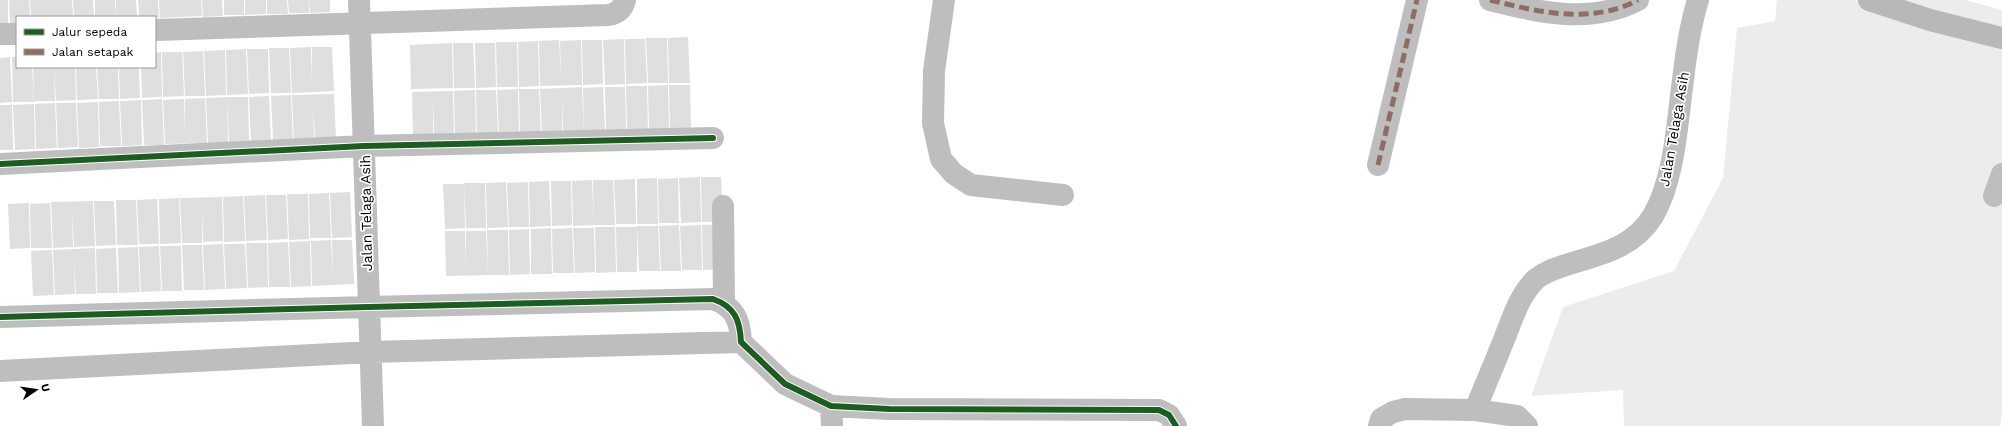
<svg xmlns="http://www.w3.org/2000/svg" width="2002" height="426" font-family="'Work Sans',sans-serif">
<rect width="100%" height="100%" fill="#fff"/>
<!-- green -->
<path fill="#ececec" d="M1777,0H1965L2002,10V412L2000,426H1624L1623,390L1531,396L1563,307L1674,271L1723,178L1737,28L1775,21Z"/>
<!-- building -->
<path fill="#dfdfdf" d="M0,0H8V23H0Z
M9,0H29L30,17H17V23H10Z
M30,0H51V11V0H72L73,17H31Z
M73,0H93L94,17H74Z
M95,0H115L116,17H95Z
M116,0H136L137,17H116Z
M138,0H158L159,18L139,17Z
M159,0H180V14V0H201L202,16L160,18Z
M202,0H222L223,16L203,17Z
M224,0H244V15H224Z
M245,0H266V14L245,15Z
M267,0H287L288,14H267Z
M288,0H309V13H289Z
M309,0H330V12L310,13Z
M688,37L690,83H669L668,38Z
M646,38H667L668,83H648Z
M624,39L625,84L605,85L603,40Z
M625,39H645L647,83L626,84Z
M559,40L561,78L560,41L581,40L582,85L540,86L539,41Z
M582,40H602L603,84L583,85Z
M538,41L539,86L519,87L518,42Z
M496,42H517L518,87H497Z
M452,43L453,88L411,89L410,45Z
M453,43H473L475,88H454Z
M475,43H495L496,87L476,88Z
M311,47L312,82V47H332L334,91L292,93L290,48Z
M269,48H289L291,93H271Z
M246,49L248,94L227,95L226,50Z
M247,49H268L269,93L249,94Z
M225,50L226,95L206,96L204,51Z
M203,51L205,96H185L183,52Z
M161,52L162,97L142,98L141,67H155V53Z
M162,52H182L184,96L163,97Z
M10,57L12,102L0,103V58Z
M12,57H17V67H32L34,102H13Z
M33,67H54L55,101H34Z
M54,67H75L76,100L56,101Z
M76,67H96L98,99L77,100Z
M97,67H118L119,99H99Z
M119,67H139L140,98L120,99Z
M668,85L669,130L649,131L648,86Z
M669,85H690L691,130H670Z
M626,86H647L648,131L627,132Z
M582,87L584,133H563L562,96V133H542L540,89Z
M603,87L605,132H584L583,88Z
M605,87H625L626,131L606,132Z
M518,89L519,134L499,135L497,90Z
M519,89H539L541,134H520Z
M475,90L476,135L455,136L454,91Z
M476,90H496L498,134L477,135Z
M453,91L454,136H434L433,94V137H413L412,92Z
M334,94L336,139H315L313,105L314,139L294,140L292,95Z
M291,95L293,140L273,141L271,96Z
M269,96L271,141L251,142L249,97Z
M227,97H248L249,141L229,142Z
M227,97L228,142L208,143L206,98Z
M205,98L207,143L165,144L163,100L184,99L185,134V99Z
M162,99L164,145H144L142,100Z
M141,100L142,145L122,146L120,101Z
M119,101L121,146H100L99,102Z
M98,102L99,147L79,148L77,103Z
M55,103L57,148L36,149L35,104Z
M56,103H76L78,147L58,148Z
M34,104L35,149L15,150L13,105Z
M0,105H12L13,150H0Z
M700,177L701,222L681,223L679,178Z
M701,177H721L723,222H702Z
M657,178L658,224H637V179Z
M678,178L679,223H659L658,179Z
M635,179L636,224H616L614,180Z
M592,180L594,225L573,226L572,181Z
M593,180H613L615,225H594Z
M549,181L551,226L530,227L529,182Z
M551,181H571L572,225L552,226Z
M506,182L508,227L487,228L486,183Z
M528,182L529,227H509L507,183Z
M464,183H485L486,228H466Z
M443,184H464L465,228L445,229Z
M350,192L352,237L332,238L330,193Z
M329,193L331,238H310L309,194Z
M287,194H308L309,239L289,240Z
M265,195L267,240L246,241L244,196Z
M266,195H286L288,239L268,240Z
M243,196L245,241L224,242L223,197Z
M222,197L223,241L203,242L202,208V243H182L180,198Z
M179,198L181,243L160,244L159,199Z
M157,199L159,244H139L137,200Z
M116,200H136L138,245H117Z
M93,201L95,246L74,247L72,210L73,247L53,248L51,202Z
M94,201H114L116,245L96,246Z
M29,203L30,248L10,249L8,204Z
M50,203L52,248H31L30,204Z
M722,224L723,269L703,270L702,225Z
M679,225L681,271H661L659,226Z
M701,225L702,270H682L680,226Z
M637,226H658L660,271H639Z
M595,227H615L616,272L596,273Z
M616,227H637V272H617Z
M551,228L552,274H531V229Z
M572,228L574,273H553L552,229Z
M573,228H594L595,272L575,273Z
M529,229L530,274L510,275L509,230Z
M487,230H508L509,275H488Z
M445,231H465L466,268V231H486L488,275L446,276Z
M331,240L333,275L332,240H352L354,284L312,286L311,241Z
M310,241L311,286L291,287L289,242Z
M288,242L290,287H269L268,243Z
M246,243H267L268,287L248,288Z
M223,244L225,289L205,290L203,245Z
M224,244H245L247,288L226,289Z
M182,245H202L204,290H184Z
M159,246L161,291L141,292L139,247Z
M160,246H181L182,291H162Z
M138,247L140,292L119,293L118,248Z
M95,248L96,294H76L74,260L75,294L55,295L53,250Z
M116,248L118,293H97L96,249Z
M52,250L54,295L33,296L31,251Z"/>
<g fill="none" stroke-linecap="round" stroke-linejoin="round">
<!-- street -->
<path stroke="#bebebe" stroke-width="22" d="M359,0L373,426
M944,0L934,71L933,123L941,159L954,174L971,185L1063,195
M1490,0C1539,12 1590,25 1638,0
M155,30L608,15C617,14 623,9 625,0
M0,34H17
M0,164L364,146L713,138
M1378,165L1417,0
M1994,196L2002,174
M723,206L724,303
M0,317L368,307L713,299C735,307 740,320 741,342L785,384L831,406L889,409L1159,410L1169,415L1176,426
M0,371L371,352L741,342
M831,406L832,426
M1475,410C1485,386 1495,362 1505,337C1513,317 1520,294 1536,279C1546,271 1557,268 1569,264C1602,254 1634,247 1653,216C1675,178 1677,123 1683,80C1686,53 1690,26 1698,0
M1379,426L1381,419L1393,412L1405,409L1475,410L1517,416L1527,426"/>
<!-- secondary -->
<path stroke="#b8b8b8" stroke-width="22" d="M1869,0L1930,20L2002,38"/>
<!-- quiet -->
<path stroke="#8d6e63" stroke-width="5" stroke-dasharray="10 5" stroke-linecap="butt" d="M1490,0C1539,12 1590,25 1638,0
M1378,165L1417,0"/>
<!-- cycleway casing -->
<g stroke="#fff" stroke-width="8">
<path id="cycleway" d="M0,164L364,146L713,138
M0,317L368,307L713,299C735,307 740,320 741,342L785,384L831,406L889,409L1159,410L1169,415L1176,426"/>
</g>
<!-- cycleway -->
<use href="#cycleway" stroke="#1b5e20" stroke-width="6"/>
</g>
<g text-anchor="middle" dominant-baseline="central" stroke-width="3.5" stroke-linejoin="round" paint-order="stroke">
<!-- street labels -->
<g font-size="14" fill="#000" stroke="#fff">
<text transform="translate(1674 129) rotate(-80)">Jalan Telaga Asih</text>
<text transform="translate(366 213) rotate(-91)">Jalan Telaga Asih</text>
</g>
</g>
<!-- legend -->
<rect x="16" y="16" width="140" height="52" fill="#ffffff" stroke="#999999"/>
<rect x="24" y="29" width="20" height="6" fill="#1b5e20" stroke="#999999"/>
<text x="52" y="36" font-size="12" fill="#000000">Jalur sepeda</text>
<rect x="24" y="49" width="20" height="6" fill="#8d6e63" stroke="#999999"/>
<text x="52" y="56" font-size="12" fill="#000000">Jalan setapak</text>
<!-- north arrow -->
<g transform="translate(36 390) rotate(77)" stroke="#ffffff" stroke-width="3" paint-order="stroke">
<path d="M0-3L7 15L0 10L-7 15Z" fill="#000000"/>
<text y="-6" font-size="11" font-weight="bold" text-anchor="middle" fill="#000000">U</text>
</g>
</svg>
